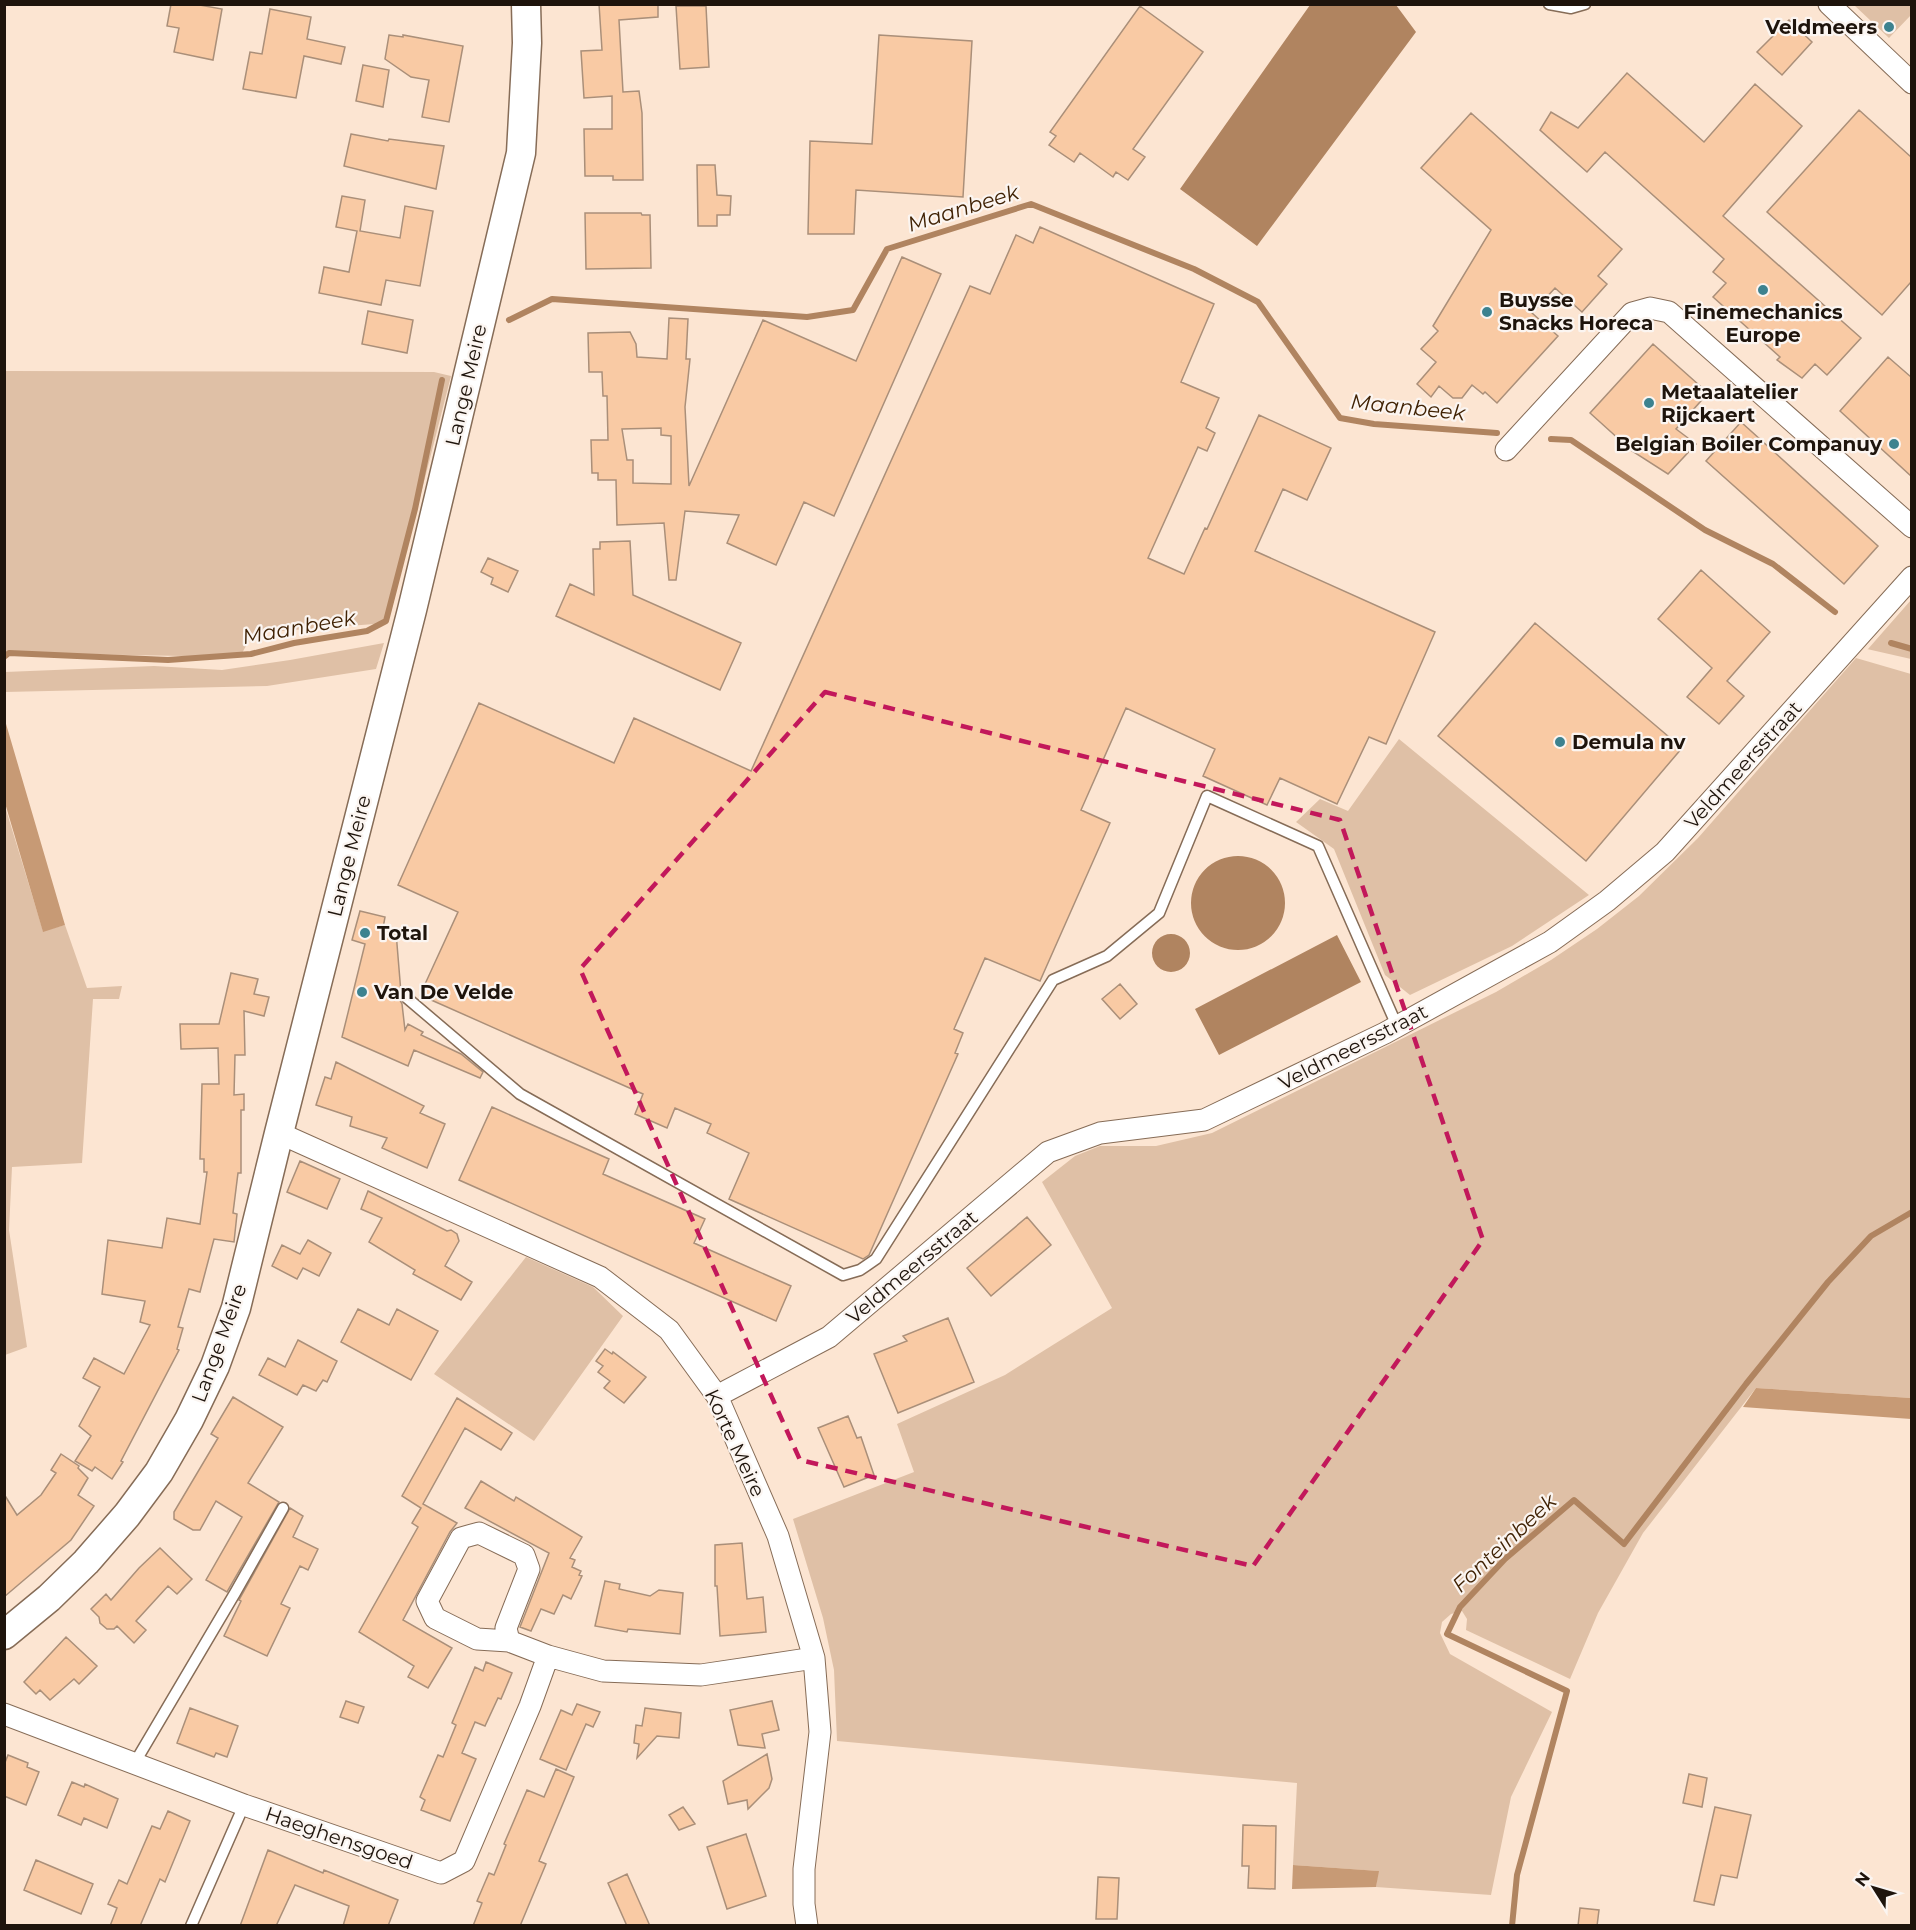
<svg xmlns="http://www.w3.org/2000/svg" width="1916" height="1930" font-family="Montserrat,sans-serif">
<rect width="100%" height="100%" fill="#fce5d2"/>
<!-- green -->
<path fill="#dfc0a6" d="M1854,5H1911V15L1889,38Z
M5,371L434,372L451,376L388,623L253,633L240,657L15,653L5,656Z
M1911,600V659L1867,649H1868Z
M384,643L376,669L267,686L5,692V672L154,666L222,670L290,660Z
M1856,658L1911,674V1398L1756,1388L1643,1533L1598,1613L1570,1679L1466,1630L1467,1619L1462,1611L1451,1614L1442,1622L1440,1633L1450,1654L1552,1712L1511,1797L1491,1895L1376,1887L1378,1871L1293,1865L1297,1783L837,1741L834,1670L823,1618L793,1519L914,1472L897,1424L1005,1375L1112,1308L1042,1182L1075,1156L1100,1146H1156L1212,1133L1496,992L1551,960L1597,929L1639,896L1698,838Z
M1399,739L1589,895L1512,946L1410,995L1385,975L1334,849L1296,822L1320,799L1348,811Z
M4,803L43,931L65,925L87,988L122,986L119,999H93L82,1163L12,1167L9,1230L27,1347L5,1355Z
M526,1257L593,1287L623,1316L534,1441L434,1374Z"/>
<!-- forest -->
<path fill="#c79a75" d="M4,717L65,925L43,932L5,803Z
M1756,1388L1911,1398V1419L1743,1407Z
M1293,1865L1379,1871L1376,1887L1292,1889Z"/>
<!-- water -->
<path fill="#b08460" d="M1310,5H1396L1416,32L1257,246L1180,189Z
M1191 903a47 47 0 1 1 94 0a47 47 0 1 1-94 0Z
M1152 953a19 19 0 1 1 38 0a19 19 0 1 1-38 0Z
M1337,935L1361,982L1219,1055L1195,1009Z"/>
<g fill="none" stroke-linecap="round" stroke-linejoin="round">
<!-- stream -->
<path stroke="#b08460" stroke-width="6" d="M509,320L552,299L807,317L853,310L887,249L1031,204L1194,269L1258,302L1340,418L1374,424L1497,433
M1551,439L1571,440L1705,530L1773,564L1835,612
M1891,643L1912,649
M4,657L9,653L168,660L251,654L294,643L367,631L386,621L415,509L442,380
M1512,1926L1517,1875L1567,1691L1447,1634L1460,1607L1505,1559L1574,1500L1624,1544L1746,1384L1828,1282L1871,1236L1912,1212"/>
</g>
<!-- building -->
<path fill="#f9caa4" stroke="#aa8f79" stroke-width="1.5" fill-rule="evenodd" d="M171,4H194L222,9L213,60L174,52L179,28L167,26Z
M599,4H658V17L619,20L623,92L639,91L642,113L643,180H613V176H585L584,129H612V96L584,98L581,51L602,50Z
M676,6H706L709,67L680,69Z
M1140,6L1203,52L1133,149L1145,157L1128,180L1116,172L1113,177L1080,153L1074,162L1049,145L1056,136L1050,132Z
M270,9L311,17L307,39L345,47L341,64L304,56L296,98L243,89L250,52L262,54Z
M1789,20L1812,42L1782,75L1757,52Z
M389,35L403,37V35L463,46L449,122L422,117L429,80L411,77L385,59Z
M879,35L972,41L963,197L856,190L854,234H808L810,141L872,144Z
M363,65L389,70L383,107L356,101Z
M1627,73L1704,142L1755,84L1802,126L1723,216L1861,338L1827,375L1815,364L1802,378L1777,360L1780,357L1713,297L1726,283L1713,272L1724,259L1605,152L1587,172L1540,130L1551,112L1578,128Z
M1859,110L1911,157V282L1882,315L1767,212Z
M1471,113L1622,249L1598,276L1607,284L1582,312L1555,288L1532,313L1558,336L1497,403L1485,392L1483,394L1472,385L1462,398H1453L1439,386L1431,397L1417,384L1436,362L1421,349L1438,331L1433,326L1491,230L1421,168Z
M351,134L388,141L389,139L444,146L436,189L344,166Z
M697,165H715L717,195L731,196L730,215H717V226H698Z
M342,196L365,200L360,231L400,238L405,206L433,211L420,286L386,280L381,305L319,293L324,267L349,272L357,231L336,227Z
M585,213H641L642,215H650L651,268L586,269Z
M1040,227L1214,304L1181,382L1219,398L1206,428L1215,433L1207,451L1198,447L1148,558L1184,574L1205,528L1207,529L1259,415L1331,448L1307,500L1283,489L1255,551L1435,632L1386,744L1369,737L1337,804L1280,778L1267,805L1203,776L1215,749L1126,708L1081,810L1110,823L1040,981L985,958L954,1029L963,1033L955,1053L958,1054L869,1255L863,1259L729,1199L749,1153L707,1133L711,1124L675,1108L667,1128L635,1114L643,1094L420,995L458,912L398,885L479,703L614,763L634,718L751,771L970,286L990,294L1016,235L1033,243Z
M902,257L941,274L834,516L804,502L776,565L727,543L739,515L685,511L676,580H669L664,523L617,525L616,480H598V473H592L591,440H608L607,396H603L602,372H589L588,333L630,332L636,344L637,357L667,359L669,318L688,319L686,359H690L685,407L689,486L763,320L856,361ZM661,428V435L671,436V484L633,483V460H627L622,429Z
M368,311L413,320L407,353L362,344Z
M1653,344L1708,393L1676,429L1696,444L1668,474L1632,451L1590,413Z
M1888,357L1911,377V476L1840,411Z
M1741,422L1878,546L1844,584L1706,461Z
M630,541L633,595L741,643L720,690L556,616L570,584L594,595L593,549H600V542Z
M488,558L518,571L508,592L491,584L493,578L481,572Z
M1701,570L1770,632L1727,681L1744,696L1719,724L1687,697L1712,668L1658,619Z
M1535,623L1682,748L1586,861L1438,736Z
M360,911L385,917L383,928L396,932L401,993L400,1000L402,1004L405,1030L408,1024L423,1032L421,1035L461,1054L483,1072L480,1078L414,1050L408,1066L342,1037L365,944L352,940Z
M231,973L258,979L254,994L269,997L264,1016L244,1011L245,1055H235L234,1095L244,1094V1110H241V1173H238L233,1213L237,1214L234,1242L214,1239L200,1292L189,1289L178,1327L183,1328L177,1349L179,1350L121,1461L123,1462L112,1479L95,1467L92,1471L75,1461L91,1436L79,1426L100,1387L83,1378L94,1358L124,1374L150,1325L140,1322L145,1301L102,1294L108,1240L162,1248L167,1218L200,1224L207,1172H204V1159H200L202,1084H219L218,1048L181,1049L180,1024H219Z
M1120,984L1137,1004L1120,1019L1102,999Z
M336,1062L424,1106L420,1113L445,1124L427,1168L382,1148L387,1138L350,1126L352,1117L316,1105L325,1077L331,1079Z
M492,1107L609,1159L603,1174L705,1219L694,1243L791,1286L776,1321L459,1180Z
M300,1161L340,1179L327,1209L287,1192Z
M368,1191L447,1231L451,1230L457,1234L459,1241L445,1266L472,1282L461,1300L413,1274L415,1270L369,1242L382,1218L361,1209Z
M1027,1217L1051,1245L991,1296L967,1268Z
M308,1240L331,1253L319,1276L303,1268L297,1279L272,1266L282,1245L300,1254Z
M358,1309L389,1325L397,1309L438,1331L411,1380L341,1342Z
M948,1318L974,1382L898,1413L874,1354L907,1341L903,1336Z
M298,1340L337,1361L327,1382L323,1380L316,1391L303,1385L297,1395L259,1375L268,1358L285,1367Z
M605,1349L612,1354L613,1352L646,1377L624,1403L604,1388L610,1381L598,1372L603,1366L596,1361Z
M233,1397L283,1427L248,1483L279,1502L227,1592L206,1580L242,1517L216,1501L200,1530H193L174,1519V1512L218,1438L211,1434Z
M457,1398L512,1433L501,1450L465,1428L423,1504L457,1523L450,1532L403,1620L452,1648L428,1688L408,1677L414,1666L359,1632L418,1527L412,1523L421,1508L402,1496Z
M848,1416L857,1438L861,1437L874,1475L844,1487L818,1428Z
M61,1454L79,1466L78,1468L88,1478L78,1495L94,1506L71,1540L4,1597V1494L17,1515L41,1495L56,1473L51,1470Z
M481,1481L514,1501L516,1497L582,1537L570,1558L575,1560L572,1567L581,1571L579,1575L582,1576L571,1599L563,1595L554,1614L541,1609L531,1631L520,1627L549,1553L465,1508Z
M290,1508L303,1516L293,1537L318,1549L308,1570L300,1566L281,1604L290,1608L267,1656L224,1636L241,1601L239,1600Z
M742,1543L747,1599L763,1597L766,1632L720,1636L717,1586H715V1545Z
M160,1548L192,1579L177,1594L168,1586L136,1621L146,1630L134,1643L117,1626L114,1629H107L100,1623L99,1617L91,1609L106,1594L111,1600L139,1568Z
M605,1581L620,1584L619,1589L650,1596L659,1590L683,1593L680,1634L628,1629L627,1632L595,1626Z
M66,1637L97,1666L79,1684L74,1679L50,1700L40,1690L36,1694L24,1682Z
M486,1662L512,1673L501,1699L498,1698L485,1726L475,1722L462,1753L476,1759L450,1821L421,1810L425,1800L420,1797L438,1755L443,1757L456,1725L452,1723L475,1667L483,1671Z
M346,1701L364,1707L358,1723L340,1717Z
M772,1701L779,1730L762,1734L765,1748L738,1745L730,1710Z
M577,1704L600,1712L593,1727L586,1724L566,1770L540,1759L561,1710L572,1715Z
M190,1708L238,1726L227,1757L216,1753L214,1757L177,1743Z
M645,1708L681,1713L679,1738L657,1736L637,1758L639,1744L634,1743L636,1725L642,1726Z
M767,1754L772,1779L769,1788L748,1809L747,1800L728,1804L723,1781Z
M8,1755L28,1763L27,1767L39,1772L26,1805L4,1796V1765Z
M556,1769L574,1777L539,1861L546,1864L520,1926H473L482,1903L477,1901L489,1873L494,1875L506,1845L504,1844L527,1790L544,1797Z
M1689,1774L1707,1778L1702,1807L1683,1803Z
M72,1782L84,1787L85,1784L118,1799L107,1828L84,1818L81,1825L58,1815Z
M683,1807L695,1824L679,1830L669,1815Z
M1715,1807L1751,1815L1737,1878L1721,1875L1714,1905L1694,1901Z
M168,1811L190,1821L165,1882L160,1879L140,1926H110L117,1908L108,1904L119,1880L127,1884L152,1826L160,1829Z
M1243,1825L1276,1826L1275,1889L1248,1888L1249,1866H1242Z
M746,1834L766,1896L727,1909L707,1847Z
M268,1850L323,1873L324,1870L398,1900L388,1926H343L349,1906L295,1885L276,1926H240Z
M36,1860L93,1884L81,1914L24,1890Z
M627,1874L650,1926H627L608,1883Z
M1098,1877L1119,1878L1117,1919H1096Z
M1580,1908L1599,1910L1597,1926H1578Z"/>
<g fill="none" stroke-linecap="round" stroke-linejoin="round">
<!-- lane casing -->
<g stroke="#866c57" stroke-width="13">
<path id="lane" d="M1549,4L1571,8L1585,4
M407,998L520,1094L843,1275L860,1270L876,1259L1053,980L1107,956L1159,913L1207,796L1318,846L1397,1026
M134,1764L235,1593L283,1508
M191,1926L244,1805"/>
</g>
<!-- street casing -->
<g stroke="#866c57" stroke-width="23">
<path id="street" d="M1829,4L1912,83
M1506,450L1632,313L1650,308L1669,312L1912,527
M279,1133L600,1277L669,1330L717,1396L778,1536L814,1658L820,1732L804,1869V1904L807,1926
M717,1396L829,1337L1048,1152L1100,1133L1204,1120L1385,1033L1550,942L1607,901L1665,852L1912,577
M509,1641L506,1628L529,1569L524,1555L479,1533L461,1538L427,1601L435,1618L477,1639L509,1641L548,1656
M4,1714L244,1805L441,1873L464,1861L530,1706L548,1656L603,1671L701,1675L814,1658"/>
</g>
<!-- secondary casing -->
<g stroke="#866c57" stroke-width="31">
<path id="secondary" d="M4,1635L49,1598L86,1562L127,1515L159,1472L189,1420L215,1366L236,1308L279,1133L412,610L521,153L527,43L526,4"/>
</g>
<!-- lane -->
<use href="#lane" stroke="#fff" stroke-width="10"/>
<!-- street -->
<use href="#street" stroke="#fff" stroke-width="21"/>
<!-- secondary -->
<use href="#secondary" stroke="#fff" stroke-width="28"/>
</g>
<!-- marked area -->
<path fill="none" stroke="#c2185b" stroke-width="4.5" stroke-dasharray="12 8" stroke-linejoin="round" d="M825,692L1340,820L1483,1240L1253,1566L800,1460L580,969Z"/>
<!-- markers -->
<g fill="#3d828f" stroke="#fbf5f1" stroke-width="2">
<circle cx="1889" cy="27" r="6"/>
<circle cx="1763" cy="290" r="6"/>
<circle cx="1487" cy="312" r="6"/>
<circle cx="1649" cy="403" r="6"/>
<circle cx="1894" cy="444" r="6"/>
<circle cx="1560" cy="742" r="6"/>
<circle cx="365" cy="933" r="6"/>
<circle cx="362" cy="992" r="6"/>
</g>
<g text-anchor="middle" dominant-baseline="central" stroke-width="4.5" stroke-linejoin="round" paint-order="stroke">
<!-- poi labels -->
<g font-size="20" font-weight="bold" fill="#1e140c" stroke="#fbf5f1" text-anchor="start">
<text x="1877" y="27" text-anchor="end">Veldmeers</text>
<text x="1499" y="300">Buysse<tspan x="1499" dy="23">Snacks Horeca</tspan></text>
<text x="1763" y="312" text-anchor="middle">Finemechanics<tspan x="1763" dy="23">Europe</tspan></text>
<text x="1661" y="392">Metaalatelier<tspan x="1661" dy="23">Rijckaert</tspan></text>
<text x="1882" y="444" text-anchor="end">Belgian Boiler Companuy</text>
<text x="1572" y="742">Demula nv</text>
<text x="377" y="933">Total</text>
<text x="374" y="992">Van De Velde</text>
</g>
<!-- street labels -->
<g font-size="20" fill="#1e140c" stroke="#fbf5f1">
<text transform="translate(466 385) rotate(-77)">Lange Meire</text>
<text transform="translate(1743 765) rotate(-48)">Veldmeersstraat</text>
<text transform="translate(349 856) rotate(-76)">Lange Meire</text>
<text transform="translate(1353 1047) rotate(-27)">Veldmeersstraat</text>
<text transform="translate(912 1267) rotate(-40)">Veldmeersstraat</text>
<text transform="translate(219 1343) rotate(-70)">Lange Meire</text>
<text transform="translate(735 1443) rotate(65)">Korte Meire</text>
<text transform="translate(339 1838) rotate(19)">Haeghensgoed</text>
</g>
<!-- water labels -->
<g font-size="21" font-style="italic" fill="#402204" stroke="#fbf5f1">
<text transform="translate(963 208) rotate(-17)">Maanbeek</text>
<text transform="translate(1408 407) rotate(6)">Maanbeek</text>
<text transform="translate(299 627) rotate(-10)">Maanbeek</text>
<text transform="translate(1504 1543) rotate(-43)">Fonteinbeek</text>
</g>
</g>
<!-- border -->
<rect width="1916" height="1930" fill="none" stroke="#1e140c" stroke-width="12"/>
<!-- north arrow -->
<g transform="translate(1874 1888) rotate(307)" stroke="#fbf5f1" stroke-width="4.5" paint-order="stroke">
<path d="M0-4.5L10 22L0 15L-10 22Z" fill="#1e140c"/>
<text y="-9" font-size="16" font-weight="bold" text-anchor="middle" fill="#1e140c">N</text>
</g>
</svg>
